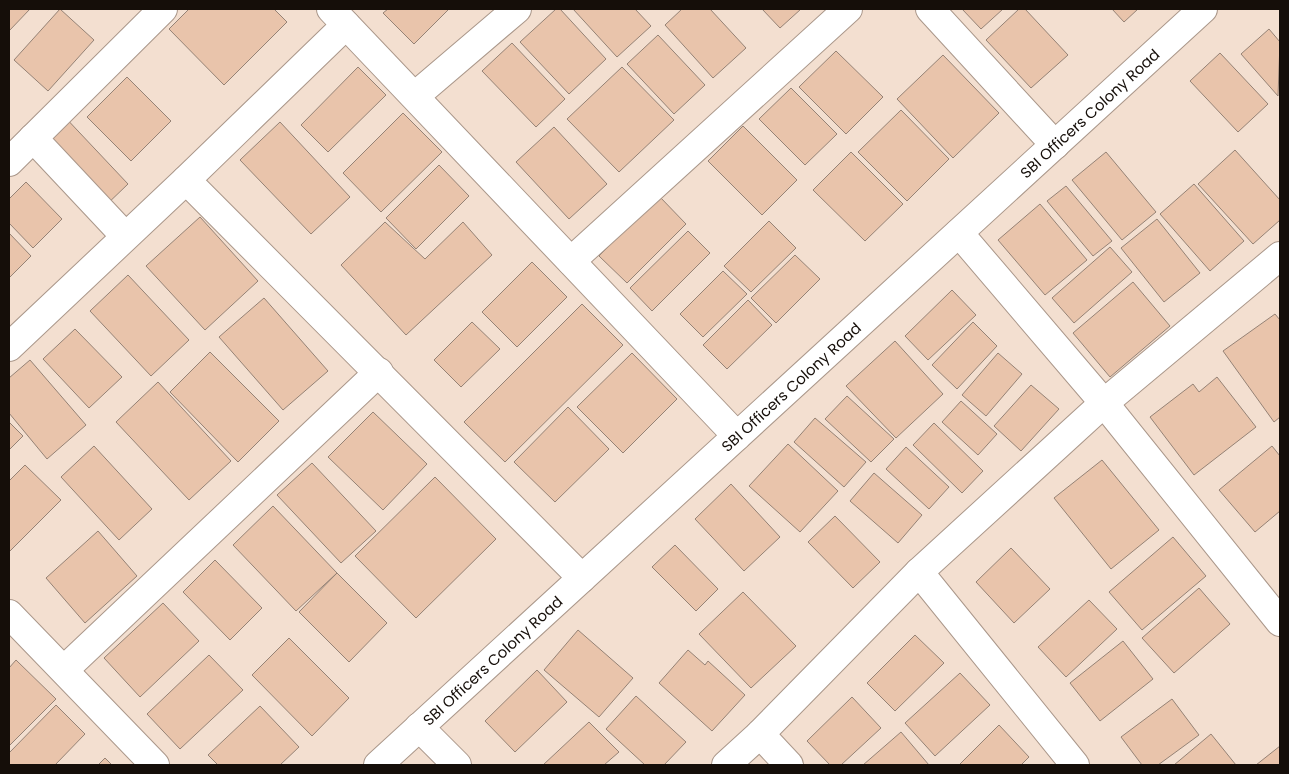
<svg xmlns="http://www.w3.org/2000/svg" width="1289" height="774" font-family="Poppins,sans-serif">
<rect width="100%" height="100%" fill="#f3dfd0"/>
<!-- building -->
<path fill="#e9c4ab" stroke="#958275" d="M9,9H30L9,31Z
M60,9L94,40L48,91L14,60Z
M189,9H274L287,22L224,85L169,29Z
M388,9H449L414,44L383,13Z
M556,9H560L606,59L569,94L520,42Z
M573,9H635L651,26L617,57Z
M682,9H710L746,48L713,78L665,25Z
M762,9H801L780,28Z
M962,9H1003L981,29Z
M1019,9H1025L1068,55L1031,88L986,40Z
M1112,9H1138L1124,22Z
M1269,29L1280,42L1278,96L1241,54Z
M658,35L705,85L674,114L627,64Z
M512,43L565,99L536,127L482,71Z
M836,51L883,97L846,134L799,87Z
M1220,53L1268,104L1238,132L1190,81Z
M943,55L999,113L953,158L897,99Z
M358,67L386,95L328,152L301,125Z
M622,67L674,120L619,172L567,119Z
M127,77L171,121L131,161L87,117Z
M791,88L837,134L805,165L759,119Z
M901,110L949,159L907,201L858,152Z
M403,113L442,152L381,212L343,173Z
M62,114L128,184L103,208L37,138Z
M280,122L350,197L311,234L240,160Z
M743,126L797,180L762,215L708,161Z
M554,127L607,184L569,219L516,162Z
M1235,150L1280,200V220L1253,244L1198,184Z
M851,152L903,204L865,241L813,190Z
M1106,152L1156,212L1122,240L1072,180Z
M439,165L469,196L416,249L386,218Z
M26,182L62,219L33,248L9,223V199Z
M1194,184L1244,241L1210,271L1160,214Z
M1066,186L1112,241L1093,256L1047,201Z
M659,196L686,224L627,283L599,256Z
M1040,204L1087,260L1045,295L998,240Z
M200,217L258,281L205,330L146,266Z
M1157,219L1200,273L1164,302L1121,248Z
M769,221L796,248L751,292L724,266Z
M385,222L425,259L463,222L492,255L406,335L341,265Z
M688,231L710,253L652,311L630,288Z
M9,233L31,256L9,278Z
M1110,247L1132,272L1074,323L1052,298Z
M795,255L820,279L776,323L751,298Z
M532,262L567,297L517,347L482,312Z
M723,271L747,294L703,337L680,314Z
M128,275L189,340L151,376L90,311Z
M1133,282L1170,326L1110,377L1073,333Z
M952,290L976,315L928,360L905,336Z
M264,298L328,371L283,410L219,337Z
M748,300L772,325L727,369L703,345Z
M582,304L623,345L505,462L464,422Z
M1275,314L1280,320V417L1274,422L1223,351Z
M472,322L500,349L461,387L434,360Z
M973,322L997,346L957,389L932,365Z
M75,329L122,377L89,408L43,359Z
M895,341L943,394L896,438L846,386Z
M210,352L279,421L238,462L170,392Z
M632,353L677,399L623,453L577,407Z
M998,353L1022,374L986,416L962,395Z
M30,360L86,425L47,459L9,413V378Z
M1217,377L1256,427L1194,475L1150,417L1193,384L1199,392Z
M158,382L231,461L189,500L116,422Z
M1031,385L1059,409L1021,451L994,426Z
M847,396L894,439L871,462L825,419Z
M961,401L997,434L978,455L942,422Z
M568,407L609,449L555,502L514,462Z
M373,412L427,464L383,510L328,457Z
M815,418L866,462L844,487L794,442Z
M9,422L23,436L9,450Z
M934,423L983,471L962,493L913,445Z
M788,444L838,491L800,532L749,486Z
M94,446L152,509L119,540L61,477Z
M1272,446L1280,456V511L1255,532L1219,490Z
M906,447L949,487L929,509L886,469Z
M1102,460L1159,530L1111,569L1054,498Z
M312,463L376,531L341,563L277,495Z
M25,465L61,500L9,552V481Z
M874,473L922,515L898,543L850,501Z
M435,477L496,539L416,618L355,556Z
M731,484L780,537L744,571L695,519Z
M273,506L337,573L296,611L233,545Z
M835,516L880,562L853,588L808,542Z
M98,531L137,576L85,623L46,578Z
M1173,537L1206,576L1142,630L1109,592Z
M675,545L718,589L696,611L652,567Z
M1011,548L1050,589L1014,623L976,582Z
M215,560L262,608L230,640L183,592Z
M337,573L387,623L349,662L299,612Z
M1199,588L1230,624L1174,673L1142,638Z
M743,592L796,646L751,688L699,634Z
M1089,600L1117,629L1066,677L1038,647Z
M163,603L199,641L140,697L104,658Z
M578,630L633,678L599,717L544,670Z
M915,635L944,663L895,711L867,683Z
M289,638L349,698L312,736L252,675Z
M1123,641L1153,679L1100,721L1070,683Z
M688,650L705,665L708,661L745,695L712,731L659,683Z
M209,655L243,690L180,749L147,714Z
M16,660L56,699L9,746V668Z
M537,670L567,702L515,752L485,721Z
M960,673L990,705L935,756L905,723Z
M636,696L686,742L664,765H645L606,729Z
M852,697L881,728L841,765H830L807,741Z
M1172,699L1199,735L1158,765H1142L1121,737Z
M56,705L85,734L55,765H11L9,763V753Z
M260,706L299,747L280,765H218L208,755Z
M589,722L619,752L604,765H543Z
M999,725L1029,757L1021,765H959Z
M901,732L929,765H863Z
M1211,734L1236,765H1174Z
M1280,746V765H1256Z
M105,758L112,765H98Z"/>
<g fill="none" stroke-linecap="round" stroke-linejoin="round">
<!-- minor casing -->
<g stroke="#aa978a" stroke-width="30">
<g id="minor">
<path d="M331,9L737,436"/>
<path d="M930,9L1055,145"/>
<path d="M415,96L517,9"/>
<path d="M33,138L125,236"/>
<path d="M9,162L163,9"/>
<path d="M186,180L582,578"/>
<path d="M959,233L1104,403L1280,622"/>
<path d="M571,261L848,9"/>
<path d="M9,347L186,180L346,25"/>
<path d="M919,572L1075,765"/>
<path d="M9,614L155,765"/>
<path d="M65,669L379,372"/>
<path d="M419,727L457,765"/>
<path d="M760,734L789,765"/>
<path id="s1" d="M378,765L1203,9"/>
<path d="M726,765L760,734L919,572L1104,403L1280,256"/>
</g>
</g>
<!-- minor -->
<use href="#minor" stroke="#fff" stroke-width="28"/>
</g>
<g text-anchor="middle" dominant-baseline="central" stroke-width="5" stroke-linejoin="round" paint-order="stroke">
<!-- street labels -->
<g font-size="15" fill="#150e09" stroke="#fff">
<text stroke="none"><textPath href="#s1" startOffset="965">SBI Officers Colony Road</textPath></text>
<text stroke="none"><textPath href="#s1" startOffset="560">SBI Officers Colony Road</textPath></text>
<text stroke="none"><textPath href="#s1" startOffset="155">SBI Officers Colony Road</textPath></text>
</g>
</g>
<!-- border -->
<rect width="1289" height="774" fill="none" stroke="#150e09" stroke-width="20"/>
</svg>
